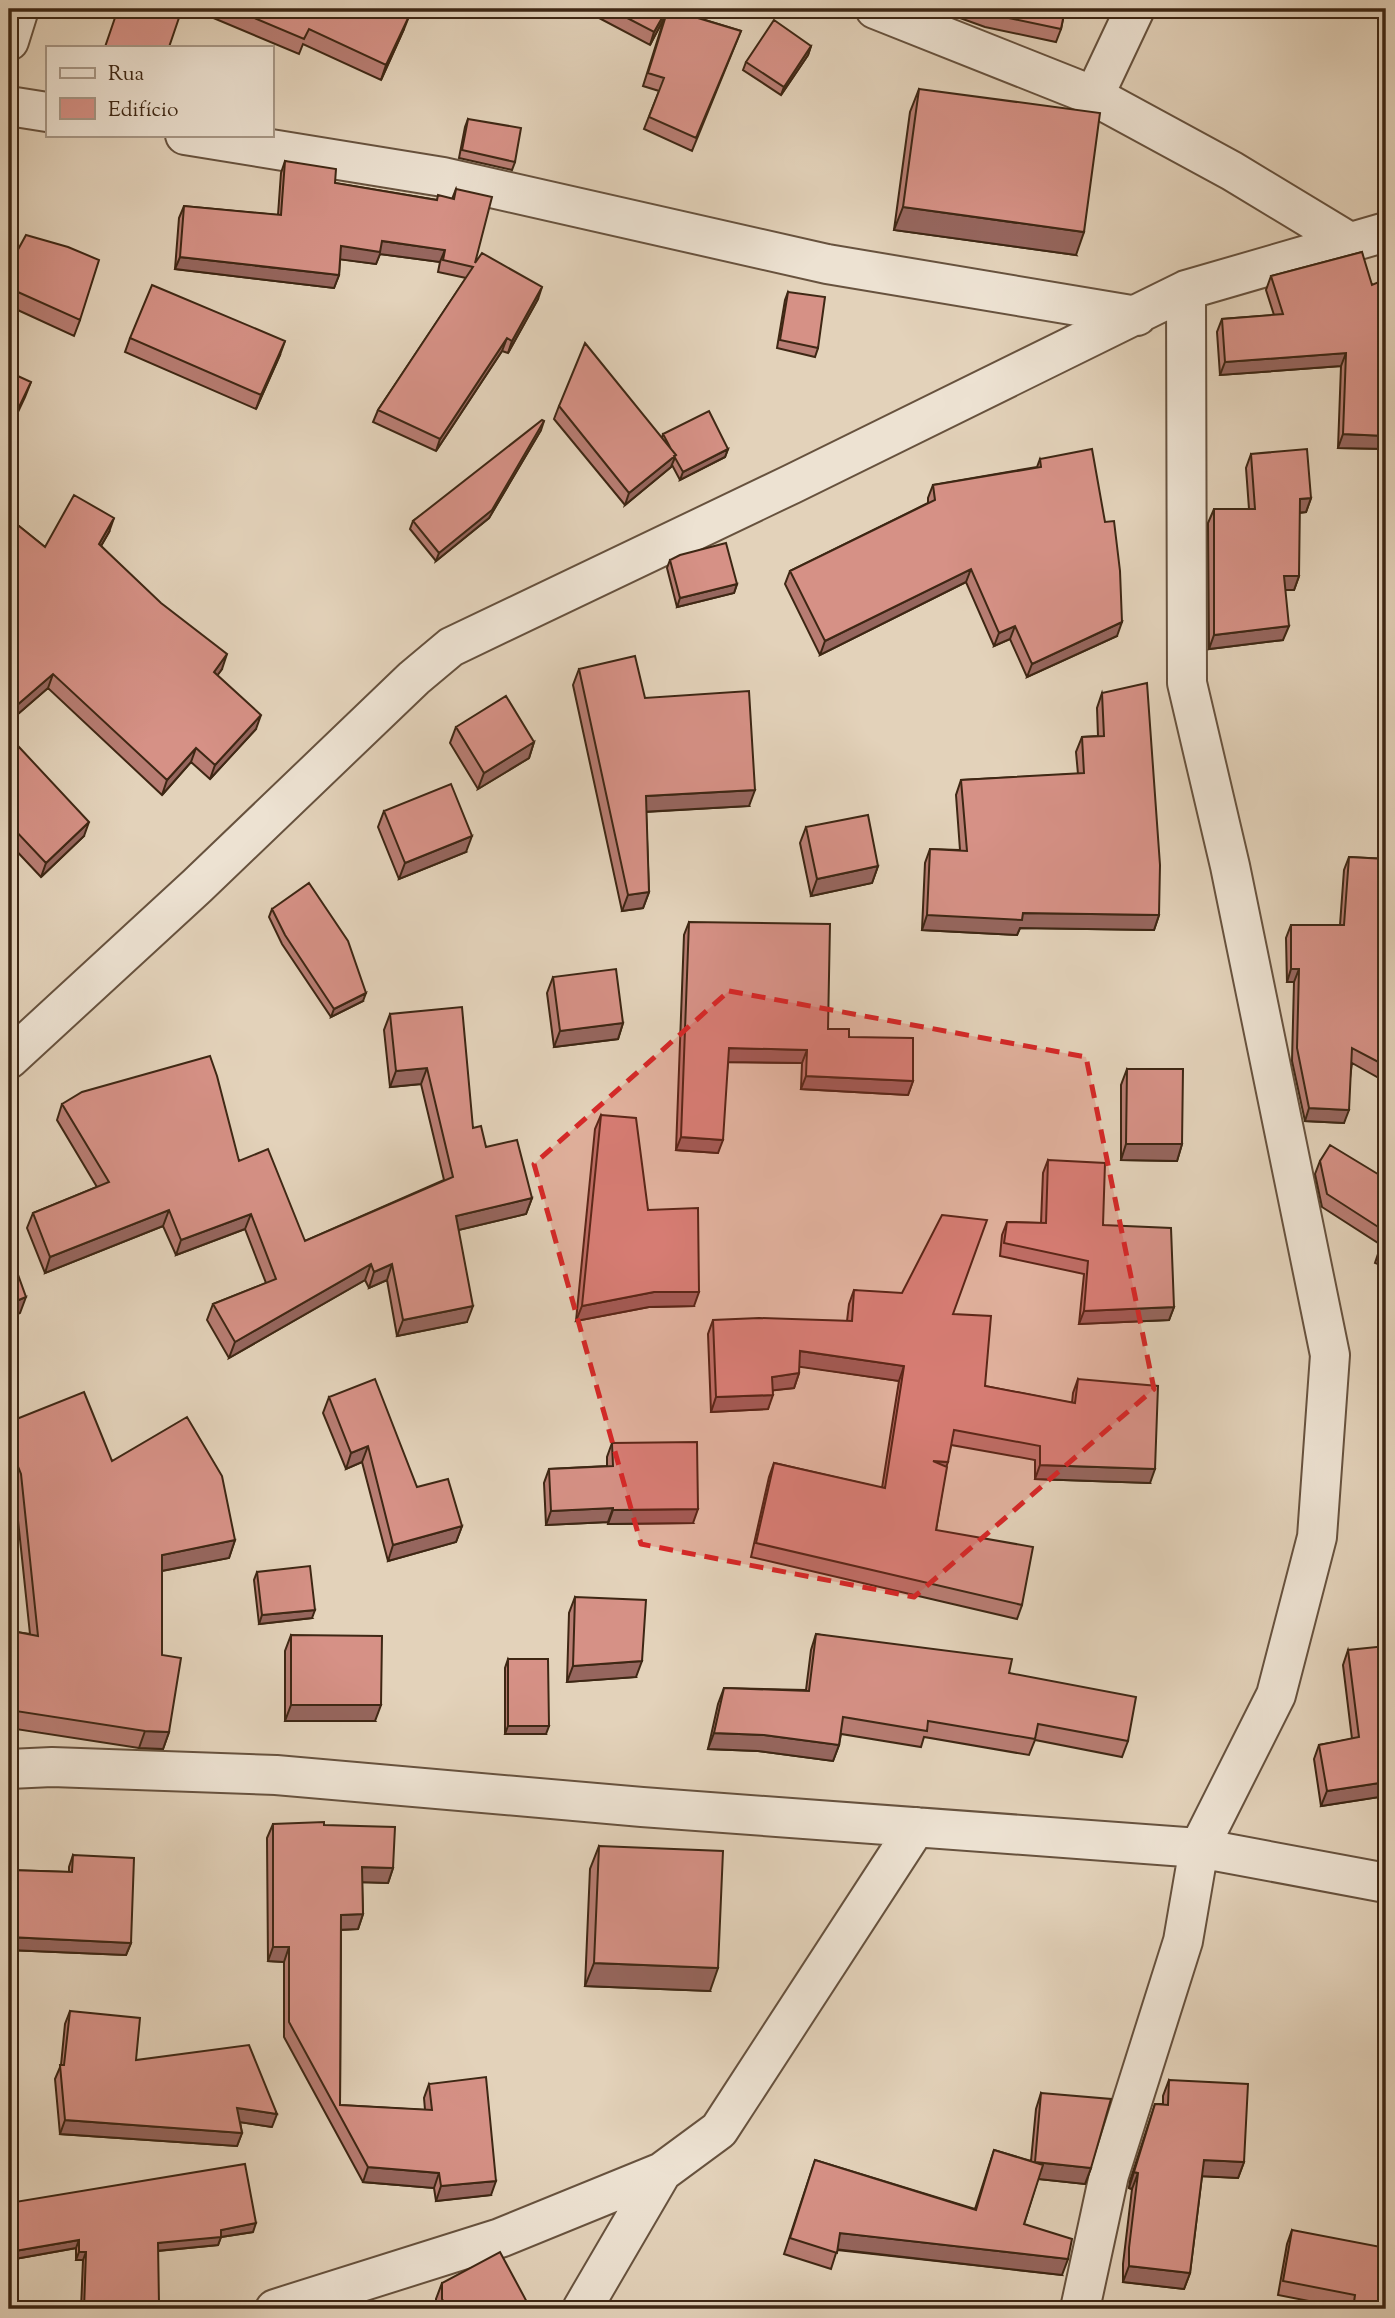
<svg xmlns="http://www.w3.org/2000/svg" width="1395" height="2318" font-family="'Sorts Mill Goudy',serif">
<rect width="100%" height="100%" fill="#e3d2ba"/>
<filter id="stains"><feTurbulence type="fractalNoise" baseFrequency=".00286" numOctaves="4"/><feColorMatrix values="0 0 0 0 .2 0 0 0 0 .09 0 0 0 0 .02 0 0 0 .5 -.17"/></filter>
<radialGradient id="worn" r=".72"><stop offset=".6" stop-color="#630" stop-opacity="0"/><stop offset="1" stop-color="#630" stop-opacity=".3"/></radialGradient>
<g fill="none" stroke-linecap="round" stroke-linejoin="round">
<!-- minor casing -->
<g stroke="#67523e" stroke-width="42">
<path id="minor" d="M875,9L1094,96L1232,171L1351,243
M9,41L19,9
M1094,96L1135,9
M9,106L47,112
M185,135L443,177L827,264L1137,316
M9,1059L197,886L414,678L451,647L792,484L1186,290L1386,232
M9,1769L52,1767L276,1775L642,1807L1199,1848L1386,1883
M275,2309L500,2238L662,2172L719,2130L916,1827
M582,2309L662,2172
M1080,2309L1109,2175L1183,1941L1199,1848L1276,1695L1317,1537L1330,1355L1230,866L1187,683L1186,290"/>
</g>
<!-- minor -->
<use href="#minor" stroke="#ede2d2" stroke-width="38"/>
</g>
<!-- wall -->
<path fill="#b87d73" stroke="#3e2714" stroke-width="2" d="M192,9H397L404,29L381,80L303,44L299,54Z
M582,9H669L741,31L692,151L644,129L659,91L643,86L665,16L650,45Z
M935,9H1065L1061,29L1056,42L985,27Z
M811,46L808,55L781,95L743,70L746,62Z
M919,89L1076,255L894,230L910,112Z
M468,119L515,162L512,170L459,158L465,127Z
M285,161L335,183L437,200L452,199L456,189L475,263L538,299L508,353L502,351L436,451L373,422L378,410L466,278L438,272L440,262L380,254L376,264L340,259L339,275L334,288L175,269L179,218L184,206L278,215L281,173Z
M1362,252L1386,449L1338,448L1341,366L1220,375L1217,332L1222,319L1274,315L1266,290L1271,276Z
M9,266L80,320L74,336L9,306Z
M788,292L818,348L815,357L777,348L785,300Z
M130,338L280,355L256,409L125,352Z
M559,406L662,438L663,434L728,449L725,457L680,480L672,465L671,467L625,505L554,419Z
M541,430L489,518L436,561L410,529L413,521Z
M1251,454L1311,498L1306,512L1299,513V576L1294,590H1285L1283,640L1209,649L1208,523L1214,509H1249L1246,468Z
M1040,459L1117,636L1027,677L1010,639L994,646L966,582L820,655L785,584L790,571L928,503V498L933,485L1037,467Z
M9,518L45,547L109,532L101,546L222,669L217,675L256,729L210,779L191,762L162,795L48,688L11,720L9,717Z
M670,560L737,584L734,593L677,607L667,568Z
M579,669L645,698L749,806L646,812L649,892L643,908L622,911L573,685Z
M1102,693L1159,915L1154,930L1020,928L1017,935L922,930L925,863L930,849L960,850L956,795L961,780L1078,774L1076,752L1082,737L1098,736L1097,708Z
M456,727L534,742L529,758L478,789L450,743Z
M9,757L84,836L41,877L9,843Z
M384,811L466,852L399,879L378,827Z
M806,827L878,866L872,883L811,896L800,843Z
M1349,857L1386,859V1082L1352,1063L1344,1123L1305,1121L1292,1061L1294,982H1287L1286,938L1291,925H1340L1344,870Z
M272,909L363,1001L331,1017L282,944L269,917Z
M689,922L828,1029L849,1037L913,1081L908,1095L801,1089L802,1063L728,1062L718,1153L676,1150L684,935Z
M553,977L623,1023L618,1039L554,1047L547,993Z
M390,1014L473,1128L486,1147L532,1198L526,1214L458,1230L467,1322L397,1336L387,1280L369,1288L365,1280L229,1358L207,1320L213,1304L266,1283L245,1229L176,1255L163,1226L45,1273L27,1228L33,1213L97,1187L57,1120L62,1104L239,1161L305,1241L444,1180L421,1084L390,1087L384,1030Z
M1127,1069L1182,1144L1177,1161L1121,1160V1085Z
M601,1115L648,1210L694,1306L649,1307L576,1321L595,1129Z
M1048,1160L1174,1307L1169,1320L1079,1324L1084,1274L1000,1256L1002,1235L1007,1222L1041,1223L1043,1173Z
M1320,1161L1386,1179V1267L1375,1263L1381,1245L1322,1207L1315,1174Z
M854,1290L953,1314L985,1386L1072,1403L1073,1393L1078,1379L1150,1483L1035,1479V1460L951,1445L946,1467L936,1530L1022,1605L1017,1619L751,1557L769,1477L774,1463L882,1488L899,1381L799,1366V1373L794,1388L773,1390L768,1409L711,1412L708,1334L713,1320L847,1321L849,1304Z
M329,1397L417,1487L462,1526L456,1542L388,1561L362,1462L346,1469L323,1413Z
M9,1422L112,1461L235,1540L229,1558L162,1571V1655L169,1732L163,1749L139,1748L9,1728V1660L10,1649L17,1632L30,1634L15,1492L9,1476Z
M612,1443L693,1523L608,1524V1522L546,1525L544,1483L549,1469L607,1466V1457Z
M257,1572L312,1618L259,1624L254,1580Z
M575,1597L636,1677L567,1682L569,1613Z
M816,1634L1009,1673L1128,1741L1122,1757L1035,1740L1029,1755L924,1737L921,1747L841,1734L839,1745L833,1761L758,1751L708,1749L718,1704L724,1688L806,1690L811,1650Z
M291,1635L375,1721H285V1651Z
M1348,1650L1386,1796L1321,1806L1314,1759L1319,1745L1352,1739L1343,1665Z
M508,1659L546,1734H505V1668Z
M273,1824L324,1825L393,1868L388,1883L362,1882L363,1914L358,1929L341,1930L340,2105L425,2110L424,2098L429,2084L491,2195L436,2201L434,2188L363,2182L284,2037V1962L268,1961L267,1838Z
M599,1846L710,1991L585,1986L590,1869Z
M73,1855L131,1943L126,1955L9,1950V1870L69,1872V1867Z
M70,2011L136,2060L272,2127L240,2122L242,2133L237,2146L60,2134L55,2079L61,2065L65,2024Z
M1169,2080L1244,2162L1238,2178L1202,2176L1190,2273L1184,2289L1123,2282V2264L1132,2189L1129,2188L1130,2181L1155,2104H1163V2096Z
M1041,2093L1091,2168L1085,2184L1038,2179L1024,2224L1062,2275L837,2250L831,2269L784,2254L815,2160L975,2209L994,2150L1031,2161L1036,2109Z
M9,2203L253,2232L221,2237L218,2245L158,2251V2309H81L83,2260H76V2248L9,2260Z
M1292,2230L1386,2309H1350L1278,2295L1287,2244Z
M442,2283L527,2309H436V2299Z"/>
<!-- shaded-wall -->
<path fill="#96665e" stroke="#3e2714" stroke-width="2" d="M667,9H669L650,45L654,32Z
M410,14L404,29L381,80L386,65Z
M811,46L808,55L781,95L784,87Z
M903,207L1084,232L1076,255L894,230Z
M382,241L445,250L440,262L380,254L376,264L337,259L341,246Z
M180,257L339,275L334,288L175,269Z
M542,287L538,299L508,353L512,341Z
M507,338L502,351L436,451L440,439Z
M285,341L280,355L256,409L261,395Z
M1346,353L1341,366L1220,375L1225,362Z
M31,382L25,397L9,431V428Z
M544,421L541,430L489,518L436,561L439,553Z
M1343,434L1386,436V449L1338,448Z
M728,449L725,457L680,480L683,472Z
M676,455L671,467L625,505L629,493Z
M1311,498L1306,512L1294,513L1300,499Z
M114,518L109,532L94,558L99,544Z
M971,569L966,582L820,655L825,641Z
M1284,576H1299L1294,590H1279Z
M737,584L734,593L677,607L680,598Z
M1122,622L1117,636L1027,677L1032,664Z
M1015,626L1010,639L994,646L999,633Z
M1289,626L1283,640L1209,649L1214,635Z
M227,654L222,669L209,687L214,672Z
M53,674L48,688L11,720L16,706Z
M261,715L256,729L210,779L215,765Z
M534,742L529,758L478,789L484,773Z
M196,748L191,762L162,795L167,780Z
M755,790L749,806L640,812L646,796Z
M89,822L84,836L41,877L46,863Z
M14,829L9,843V833Z
M472,836L466,852L399,879L405,863Z
M878,866L872,883L811,896L817,879Z
M649,892L643,908L622,911L628,895Z
M1023,913L1159,915L1154,930L1020,928L1017,935L922,930L927,915Z
M1291,969H1299L1294,982H1287Z
M366,993L363,1001L331,1017L334,1009Z
M623,1023L618,1039L554,1047L560,1031Z
M729,1048L807,1050L802,1063L724,1062Z
M427,1068L421,1084L390,1087L396,1071Z
M806,1076L913,1081L908,1095L801,1089Z
M1309,1108L1349,1110L1344,1123L1305,1121Z
M681,1137L723,1140L718,1153L676,1150Z
M1126,1144H1182L1177,1161L1121,1160Z
M532,1198L526,1214L450,1232L456,1216Z
M169,1210L163,1226L45,1273L50,1257Z
M251,1214L245,1229L176,1255L181,1240Z
M371,1264L365,1280L229,1358L235,1342Z
M392,1264L387,1280L369,1288L374,1272Z
M654,1292H699L694,1306L649,1307L576,1321L582,1306Z
M26,1297L20,1313L9,1318V1304Z
M473,1306L467,1322L397,1336L403,1320Z
M1174,1307L1169,1320L1079,1324L1084,1311Z
M800,1351L904,1366L899,1381L794,1366Z
M799,1373L794,1388L767,1391L772,1377Z
M773,1395L768,1409L711,1412L716,1397Z
M368,1446L362,1462L346,1469L351,1453Z
M933,1461L948,1462L943,1476Z
M1040,1465L1155,1469L1150,1483L1035,1479Z
M613,1508L608,1522L546,1525L551,1511Z
M698,1509L693,1523L608,1524L613,1510Z
M462,1526L456,1542L388,1561L393,1545Z
M235,1540L229,1558L156,1572L162,1555Z
M315,1610L312,1618L259,1624L262,1615Z
M642,1661L636,1677L567,1682L573,1666Z
M291,1705H381L375,1721H285Z
M508,1726H549L546,1734H505Z
M145,1731L169,1732L163,1749L139,1748Z
M714,1733L764,1735L839,1745L833,1761L758,1751L708,1749Z
M1386,1782V1796L1321,1806L1327,1791Z
M362,1867L393,1868L388,1883L356,1882Z
M363,1914L358,1929L336,1930L341,1915Z
M9,1937L131,1943L126,1955L9,1950Z
M273,1947H289L284,1962L268,1961Z
M594,1963L718,1968L710,1991L585,1986Z
M237,2108L277,2114L272,2127L232,2121Z
M65,2120L242,2133L237,2146L60,2134Z
M1204,2160L1244,2162L1238,2178L1198,2176Z
M1035,2162L1091,2168L1085,2184L1029,2178Z
M368,2167L439,2173L434,2188L363,2182Z
M1134,2172L1138,2173L1132,2189L1129,2188Z
M496,2181L491,2195L436,2201L441,2186Z
M256,2223L253,2232L221,2237L218,2245L155,2251L158,2243Z
M840,2233L1068,2259L1062,2275L834,2249Z
M79,2240L76,2248L9,2260V2252Z
M79,2252H86L83,2260H76Z
M1129,2266L1190,2273L1184,2289L1123,2282Z
M159,2304L158,2309H131L133,2305Z"/>
<!-- building -->
<path fill="#d69186" stroke="#3e2714" stroke-width="2" d="M118,9H182L169,47H105Z
M233,9H397L410,14L386,65L309,29L304,39Z
M610,9H667L654,32Z
M668,9L741,31L696,138L649,117L664,78L648,73Z
M976,9H1065L1061,29L990,14Z
M774,20L811,46L784,87L746,62Z
M919,89L1100,113L1084,232L903,207Z
M468,119L521,128L515,162L462,150Z
M285,161L336,169L335,183L437,200L438,195L454,199L456,189L492,197L475,263L482,253L542,287L512,341L507,338L440,439L378,410L473,267L443,260L445,250L382,241L380,252L341,246L339,275L180,257L184,206L281,215Z
M26,235L68,247L99,260L80,320L9,288V266Z
M1362,252L1372,285L1386,279V436L1343,434L1346,353L1225,362L1222,319L1283,314L1271,276Z
M152,285L285,341L261,395L130,338Z
M788,292L825,297L818,348L780,340Z
M585,343L676,455L629,493L559,406Z
M9,372L31,382L9,428Z
M709,411L728,449L683,472L674,456L676,455L671,449L663,434Z
M542,420L544,421L492,510L439,553L413,521Z
M1092,449L1105,522L1114,521L1120,571L1122,622L1032,664L1015,626L999,633L971,569L825,641L790,571L935,500L933,485L1041,467L1040,459Z
M1307,449L1311,498L1300,499L1299,576H1284L1289,626L1214,635V509H1255L1251,454Z
M74,495L114,518L99,544L161,603L227,654L214,672L261,715L215,765L196,748L167,780L53,674L16,706L9,697V518L45,547Z
M726,543L737,584L680,598L670,560L680,555Z
M635,656L645,698L749,691L755,790L646,796L649,892L628,895L579,669Z
M1147,683L1160,865L1159,915L1023,913L1022,920L927,915L930,849L967,851L961,780L1084,773L1082,737L1104,736L1102,693Z
M506,696L534,742L484,773L456,727Z
M19,747L89,822L46,863L14,829L9,833V757Z
M451,784L472,836L405,863L384,811Z
M868,815L878,866L817,879L806,827Z
M1349,857L1386,859V1066L1352,1048L1349,1110L1309,1108L1297,1048L1299,969H1291V925H1344Z
M309,883L348,941L366,993L334,1009L285,935L272,909Z
M689,922L830,924L828,1029H849V1037L913,1038V1081L806,1076L807,1050L729,1048L723,1140L681,1137Z
M616,969L623,1023L560,1031L553,977Z
M462,1007L473,1128L481,1126L486,1147L517,1140L532,1198L456,1216L473,1306L403,1320L392,1264L374,1272L371,1264L235,1342L213,1304L276,1279L251,1214L181,1240L169,1210L50,1257L33,1213L109,1182L62,1104L82,1092L210,1056L217,1076L239,1161L268,1149L305,1241L453,1177L427,1068L396,1071L390,1014Z
M1127,1069H1183L1182,1144H1126Z
M601,1115L636,1118L648,1210L698,1208L699,1292H654L582,1306Z
M1330,1145L1386,1179V1232L1327,1194L1320,1161Z
M1048,1160L1105,1163L1103,1225L1171,1228L1174,1307L1084,1311L1088,1261L1004,1243L1007,1222L1046,1223Z
M942,1215L987,1220L953,1314L991,1316L985,1386L1075,1403L1078,1379L1158,1386L1155,1469L1040,1465V1446L954,1430L948,1462L933,1461L947,1467L936,1530L1033,1547L1022,1605L756,1543L774,1463L885,1488L904,1366L800,1351L799,1373L772,1377L773,1395L716,1397L713,1320L759,1318L852,1321L854,1290L902,1293Z
M1386,1233V1252L1379,1250Z
M12,1258L26,1297L9,1304V1259Z
M375,1379L417,1487L448,1479L462,1526L393,1545L368,1446L351,1453L329,1397Z
M84,1392L112,1461L187,1417L222,1476L235,1540L162,1555V1655L181,1658L169,1732L145,1731L9,1710V1684L17,1632L38,1636L21,1474L9,1444V1422Z
M697,1442L698,1509L613,1510V1508L551,1511L549,1469L613,1466L612,1443Z
M310,1566L315,1610L262,1615L257,1572Z
M575,1597L646,1600L642,1661L573,1666Z
M816,1634L1012,1659L1009,1673L1136,1697L1128,1741L1038,1724L1035,1739L928,1721L927,1731L843,1717L839,1745L764,1735L714,1733L724,1688L809,1691Z
M291,1635L382,1636L381,1705H291Z
M1386,1646V1782L1327,1791L1319,1745L1359,1737L1348,1650Z
M508,1659H548L549,1726H508Z
M324,1822V1825L395,1827L393,1868L362,1867L363,1914L341,1915L340,2105L432,2110L429,2084L486,2077L496,2181L441,2186L439,2173L368,2167L289,2022V1947H273V1824Z
M599,1846L723,1851L718,1968L594,1963Z
M73,1855L134,1858L131,1943L9,1937V1870L72,1872Z
M70,2011L140,2018L136,2060L249,2045L277,2114L237,2108L242,2133L65,2120L60,2065H64Z
M1169,2080L1248,2084L1244,2162L1204,2160L1190,2273L1129,2266V2248L1138,2173L1134,2172L1155,2104L1168,2105Z
M1041,2093L1111,2099L1091,2168L1035,2162Z
M994,2150L1043,2165L1024,2224L1072,2239L1068,2259L840,2233L837,2253L790,2238L815,2160L976,2210Z
M245,2164L256,2223L221,2230V2237L158,2243L159,2304L133,2305L132,2309H84L86,2252H79V2240L9,2252V2203Z
M1292,2230L1386,2248V2309H1353L1355,2295L1283,2281Z
M500,2252L528,2304L519,2309H448L442,2299V2283Z"/>
<!-- marked area -->
<path fill="#d62828" fill-opacity="0.2" stroke="#d62828" stroke-width="5" stroke-dasharray="14 9" stroke-linejoin="round" d="M729,991L1086,1057L1154,1389L914,1597L641,1544L534,1164Z"/>
<!-- margin -->
<rect width="1395" height="2318" fill="none" stroke="#e3d2ba" stroke-width="35"/>
<rect x="10" y="10" width="1374" height="2297" fill="none" stroke="#3e2714" stroke-width="3.5"/>
<rect x="18" y="18" width="1360" height="2283" fill="none" stroke="#3e2714" stroke-width="2"/>
<!-- legend -->
<rect x="46" y="46" width="228" height="91" fill="#ede2d2" stroke="#a79786" stroke-width="2"/>
<rect x="60" y="68" width="35" height="10" fill="#ede2d2" stroke="#a79786" stroke-width="2"/>
<text x="108" y="80" font-size="21" fill="#3e2714">Rua</text>
<rect x="60" y="98" width="35" height="21" fill="#d69186" stroke="#a79786" stroke-width="2"/>
<text x="108" y="116" font-size="21" fill="#3e2714">Edifício</text>
<rect width="100%" height="100%" filter="url(#stains)"/>
<rect width="100%" height="100%" fill="url(#worn)"/>
</svg>
